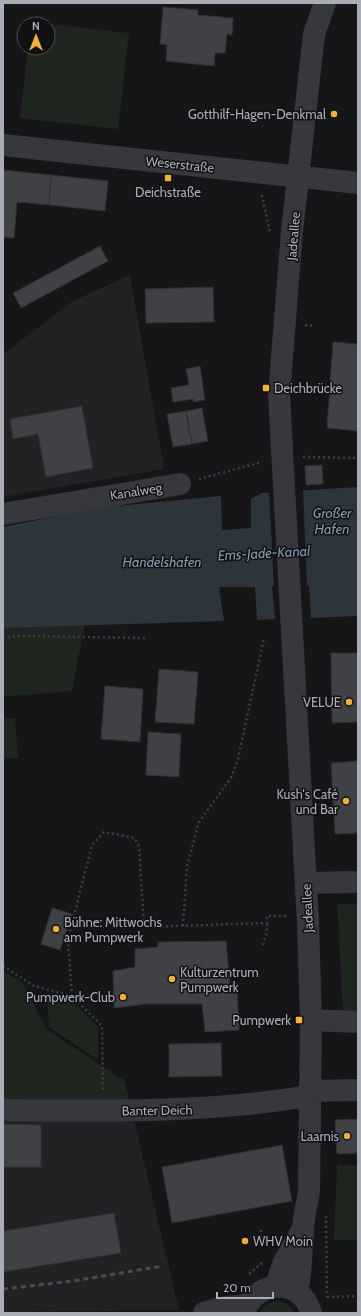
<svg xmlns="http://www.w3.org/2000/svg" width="361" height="1316" font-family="Cabin,sans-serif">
<rect width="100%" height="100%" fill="#161618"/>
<!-- built -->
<path fill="#222225" d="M130,275L164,469L3,497V354L73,301Z
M129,1099L179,1310L3,1312V1102Z"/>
<!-- green -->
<path fill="#1e261f" d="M32,22L129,33L118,129L20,118L28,48H48V24H31Z
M85,624L72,691L3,697V628Z
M15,718L18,758L3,759V719Z
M337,904H358V1013L343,1010Z
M3,971L23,983L47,1030L125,1081L129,1099L3,1102Z
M47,994L71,1000L98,1027V1060L49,1027Z
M356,1153H358V1240H334L337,1166L357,1165Z
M276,1301L288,1304L295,1313H260L264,1306Z"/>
<!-- water -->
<path fill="#2c353c" d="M358,487V616L311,618L309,585L272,586L275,619L257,620L255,587H219L224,621L3,628V527L96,508L221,496L222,530L251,528V499L262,493Z"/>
<!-- pier -->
<path fill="#161618" d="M303,488L307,587L274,588L269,490Z"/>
<!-- building -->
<path fill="#404145" stroke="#303034" d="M163,7L198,10V15L233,18L232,35L227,34L225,53H215L214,66L166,61L167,45L160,44Z
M3,170L51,175L49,205L17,202L14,238L3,237Z
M51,175L108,181L105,211L49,205Z
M100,246L108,261L21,308L13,293Z
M213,287L214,322L146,323L145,289Z
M333,342L358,344V431L327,428Z
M200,366L205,400L193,402V399L173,402L171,388L189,385L186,369Z
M82,406L93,468L46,477L38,434L13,439L10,419Z
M202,408L208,441L192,444L186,411Z
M186,411L192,444L173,447L167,414Z
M322,465L323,484L306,485L305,466Z
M331,653H358V722L332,723Z
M159,669L198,672L194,724L155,722Z
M105,686L143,689L140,742L101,739Z
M148,732L181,734L179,777L146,775Z
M358,761V833L335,834L331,763Z
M52,908L72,914L60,950L41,944Z
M226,941L230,987H237L239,1030L205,1032L202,1004H146L114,1008L113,971L135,967V949L158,947V942Z
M221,1043L222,1076L169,1077V1044Z
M358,1119V1153L337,1154L335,1120Z
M3,1124L41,1125V1167H3Z
M282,1145L292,1201L172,1223L162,1167Z
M114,1213L121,1253L3,1272V1231Z"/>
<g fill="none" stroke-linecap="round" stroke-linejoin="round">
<!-- path -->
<path stroke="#3d3f44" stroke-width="2.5" stroke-dasharray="2 3" stroke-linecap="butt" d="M262,195L270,233
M305,325L314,326
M303,457L358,458
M199,479L262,462
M3,638L20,636L145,638
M183,926L187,866L199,822L231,778L238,759L264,638
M263,945L267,932V923
M3,966L34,986L72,996L102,1026L103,1091
M72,996L68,939L92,845L104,832L134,838L139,846L144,927L267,923V916H288
M326,1216L327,1297
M261,1230V1240L264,1242L272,1241
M249,1274L262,1263
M327,1297L358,1296"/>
<!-- minor -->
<path stroke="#37383d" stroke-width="22" d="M3,145L358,183
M3,514L180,484
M306,883L354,882
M311,1020L358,1022
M309,1091L358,1090
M3,1110C105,1111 208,1113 309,1096
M276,1286L283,1264L301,1232
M297,1292C302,1269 301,1254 303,1231C303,1218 307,1204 309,1191L311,1020L308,923L279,395L292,231L314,34L325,3
M204,1313L220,1308L247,1305
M244,1313C255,1279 302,1277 311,1313"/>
<!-- rail -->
<path stroke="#4a4c52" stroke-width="3" stroke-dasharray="5 4" stroke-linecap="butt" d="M3,1289L73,1281L163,1266"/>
</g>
<!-- markers -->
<g fill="#f2b134" stroke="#111113" stroke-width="1.5">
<circle cx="334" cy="114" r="4"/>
<rect x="164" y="174" width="8" height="8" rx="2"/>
<rect x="262" y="384" width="8" height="8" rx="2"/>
<circle cx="349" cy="702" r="4"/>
<circle cx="346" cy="801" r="4"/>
<circle cx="56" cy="929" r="4"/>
<circle cx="172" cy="979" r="4"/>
<circle cx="123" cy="997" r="4"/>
<rect x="295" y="1016" width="8" height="8" rx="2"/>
<circle cx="347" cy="1136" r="4"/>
<circle cx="245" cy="1241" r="4"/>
</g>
<g text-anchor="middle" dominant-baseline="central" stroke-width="3" stroke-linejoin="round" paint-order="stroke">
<!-- poi labels -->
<g font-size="13" fill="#a8adb8" stroke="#111113" text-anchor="end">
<text x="326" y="114">Gotthilf-Hagen-Denkmal</text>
<text x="168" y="192" text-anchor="middle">Deichstraße</text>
<text x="274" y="388" text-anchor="start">Deichbrücke</text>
<text x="341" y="702">VELUE</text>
<text x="338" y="794">Kush's Café<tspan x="338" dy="15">und Bar</tspan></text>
<text x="64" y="922" text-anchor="start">Bühne: Mittwochs<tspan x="64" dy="15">am Pumpwerk</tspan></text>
<text x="180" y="972" text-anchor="start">Kulturzentrum<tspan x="180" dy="15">Pumpwerk</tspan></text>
<text x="115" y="997">Pumpwerk-Club</text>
<text x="291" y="1020">Pumpwerk</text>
<text x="339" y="1136">Laarnis</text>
<text x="253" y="1241" text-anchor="start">WHV Moin</text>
</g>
<!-- street labels -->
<g font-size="13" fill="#a8adb8" stroke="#111113">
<text transform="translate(180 164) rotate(6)">Weserstraße</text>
<text transform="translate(293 236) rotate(-85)">Jadeallee</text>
<text transform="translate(136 491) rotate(-9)">Kanalweg</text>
<text transform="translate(307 908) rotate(-93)">Jadeallee</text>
<text transform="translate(157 1110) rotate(-1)">Banter Deich</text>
</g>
<!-- water labels -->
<g font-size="14" font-style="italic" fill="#7f9bb3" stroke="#111113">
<text x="332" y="513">Großer<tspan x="332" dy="16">Hafen</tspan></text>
<text transform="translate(264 553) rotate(-3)">Ems-Jade-Kanal</text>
<text x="162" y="562">Handelshafen</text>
</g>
</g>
<!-- border -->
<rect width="361" height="1316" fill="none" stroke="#a8adb8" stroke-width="8"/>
<!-- north arrow -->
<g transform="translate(36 36)"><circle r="19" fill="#111113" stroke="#4d4f55"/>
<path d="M0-3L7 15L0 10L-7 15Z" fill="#f2b134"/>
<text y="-6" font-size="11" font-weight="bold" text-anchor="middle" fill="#a8adb8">N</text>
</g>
<!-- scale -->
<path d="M217 1292v6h56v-6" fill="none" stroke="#a8adb8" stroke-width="2"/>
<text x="223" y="1292" font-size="12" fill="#a8adb8" stroke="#111113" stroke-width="3" paint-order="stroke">20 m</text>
</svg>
